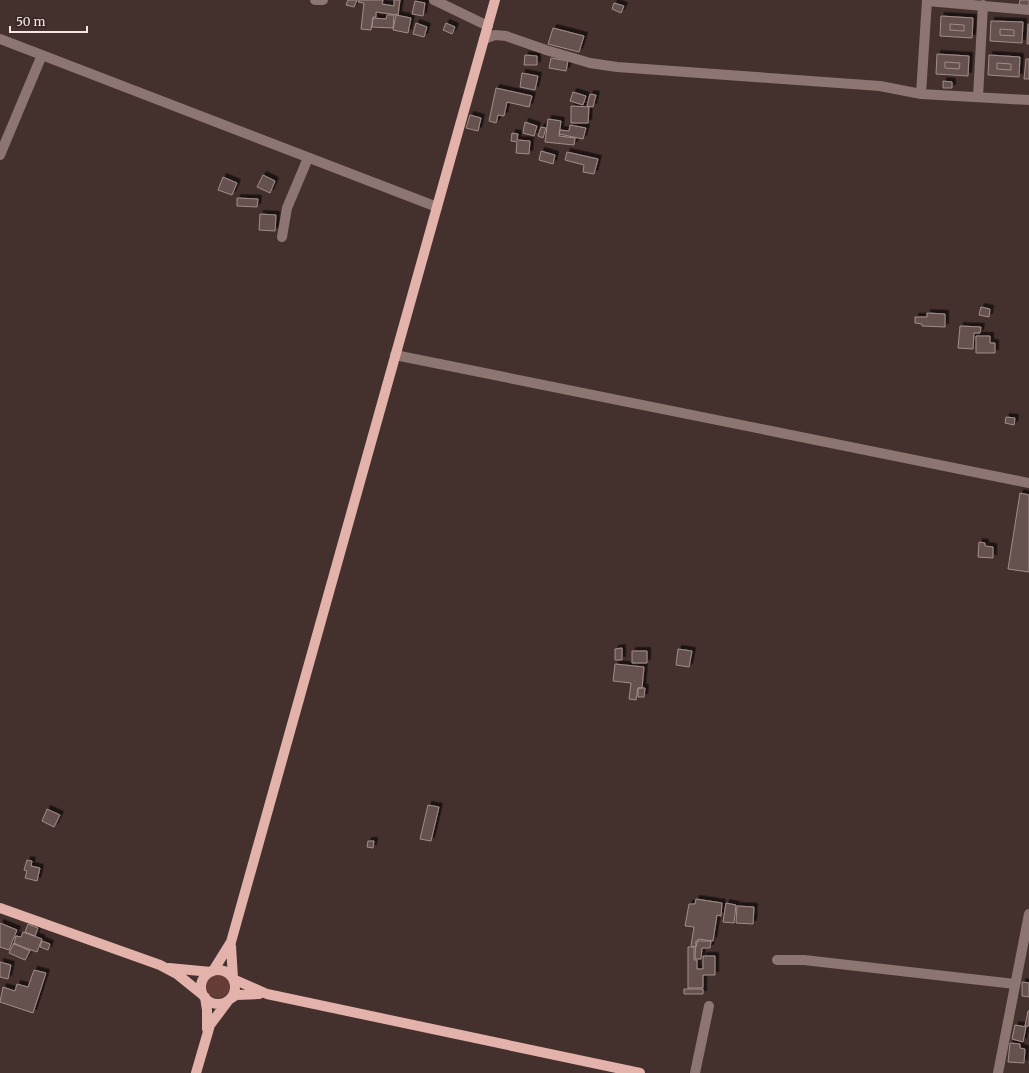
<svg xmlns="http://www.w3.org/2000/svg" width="1029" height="1073" font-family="Merriweather,serif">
<defs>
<filter id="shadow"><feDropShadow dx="3.5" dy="-3.5" stdDeviation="0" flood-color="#0009"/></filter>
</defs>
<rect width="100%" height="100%" fill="#44312e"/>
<!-- green -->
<path fill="#653c36" d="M206 986a12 12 0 1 1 24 0a12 12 0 1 1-24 0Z"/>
<!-- building -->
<path fill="#65514e" stroke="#a38c89" filter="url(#shadow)" d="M348,0H357L354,7L346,5Z
M359,0H383L382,4L394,6V0H400L398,15L376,12V17H373L371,30L361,29L364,3L358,2Z
M1020,0H1029V6L1019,5Z
M415,1L425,3L423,16L412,14Z
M614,3L624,6L621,13L612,9Z
M387,15H394L393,28L372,27L373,18L386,19Z
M396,15L411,18L408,33L393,30Z
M941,16L973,18L972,38L940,36Z
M991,21L1023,22L1022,43L990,41Z
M416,23L427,27L424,37L413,34Z
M446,23L455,27L452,34L443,30Z
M950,24L964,25V31L950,30Z
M1028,24H1029V44H1027Z
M553,28L584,36L579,52L548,44Z
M1000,29L1014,30V36L1000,35Z
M937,54L969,56L968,76L936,74Z
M525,55L537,56V65H524Z
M989,55L1020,57L1019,77L988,75Z
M551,58L568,61L566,71L549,68Z
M1026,59H1029V79H1024Z
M945,62L960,63L959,69L945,68Z
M997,63L1011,64V70L997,69Z
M522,73L538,76L535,90L520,87Z
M943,81L952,82V88H943Z
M496,88L532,96L529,107L507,102L504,116L498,115L496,123L489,121Z
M573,92L586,96L583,105L570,101Z
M590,94L596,95L593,107L587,106Z
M571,106L589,107L588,123H571Z
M470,115L481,118L478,131L466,128Z
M548,119L561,121L559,136L575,138L574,145L545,142Z
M525,122L537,126L534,136L523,133Z
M570,125L586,128L583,139L559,134L560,130L569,131Z
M541,127L546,128L543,138L538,136Z
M512,133L518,134L517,140L530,141L529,154L516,153L517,142L511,141Z
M541,151L555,155L553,164L539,160Z
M567,152L598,159L594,174L583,172L584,165L565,160Z
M263,175L275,181L270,193L257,187Z
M223,177L237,183L232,195L218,190Z
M237,198L258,199L257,207L237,206Z
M260,214L276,215L275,231L259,230Z
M981,307L990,309L989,317L979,315Z
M927,313L945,314V327L922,326V324L915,323V317H927Z
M960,326L981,327L980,333H974L973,349L958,348Z
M976,336H990V343H995V353H976Z
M1006,417L1015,418L1014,425L1005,423Z
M1020,493L1029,495V572L1008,569Z
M979,542L985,543V546L993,547V558L978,557Z
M622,648V660H615V649Z
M678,649L692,651L689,667L676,665Z
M632,651H647V663H632Z
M615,664L644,667L642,688H638L636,700L629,699L631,683L613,681Z
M638,688H645L644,697H638Z
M428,805L439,807L431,841L420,839Z
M47,809L60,815L54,827L42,821Z
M368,841H374L373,848L367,847Z
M27,860L32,861L31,866L40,868L37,881L25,878L27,871L24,870Z
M696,899L722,903L721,916L717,915L713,941L698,939L696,947L691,946L694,927L685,926L689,904H695Z
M726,903L736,905L734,923L723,922Z
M737,906L754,907L753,924L736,923Z
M0,923L17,930L9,950L0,947Z
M28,924L38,928L35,936L25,932Z
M23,932L42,939L37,952L14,944L16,936L21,937Z
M42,941L50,944L48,950L40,947Z
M696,941H711L710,948H702L701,959H695Z
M14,943L30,951L25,960L9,953Z
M688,947H694V960H697V969H703V956H715V975H703V988H688Z
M0,962L11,965L8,979L0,977Z
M34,970L46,973L33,1013L0,1002L3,987L15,991L17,984L28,987Z
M1022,982L1029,983V997L1022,996Z
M684,989H703V994H684Z
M1028,1011H1029V1026H1025Z
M1015,1025L1026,1027L1023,1042L1012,1039Z
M1010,1043L1020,1044V1048L1025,1049L1024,1063L1008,1062Z"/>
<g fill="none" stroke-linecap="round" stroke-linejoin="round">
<!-- minor -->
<path stroke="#8d7571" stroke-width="10" d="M315,0H323
M434,0L488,26
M927,0L921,94L1029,100
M927,1L1029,10
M0,39L437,207
M484,39L495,35L506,36L546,50L590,63L617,67L880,86L921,94
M978,97L983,5
M0,155L42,55
M282,237L287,208L308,158
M395,355L1029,483
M777,960H804L1015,984
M695,1073L709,1006
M998,1073L1029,914"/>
<!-- major -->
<path stroke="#e3b2ab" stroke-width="10" d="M0,908L160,965L177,974L203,995
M231,946L233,978
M169,968L211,972
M201 987a17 17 0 1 1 34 0a17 17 0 1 1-34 0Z
M213,971L231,942L495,0
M233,979L267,994L640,1073
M205,997L207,1010V1029
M230,999L236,995L259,994
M196,1073L210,1025L228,1001"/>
</g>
<!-- scale -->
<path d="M10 26v6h77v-6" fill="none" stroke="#f3e6e4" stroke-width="2"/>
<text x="16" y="26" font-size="12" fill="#f3e6e4" stroke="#392725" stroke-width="3" paint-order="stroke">50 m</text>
</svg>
